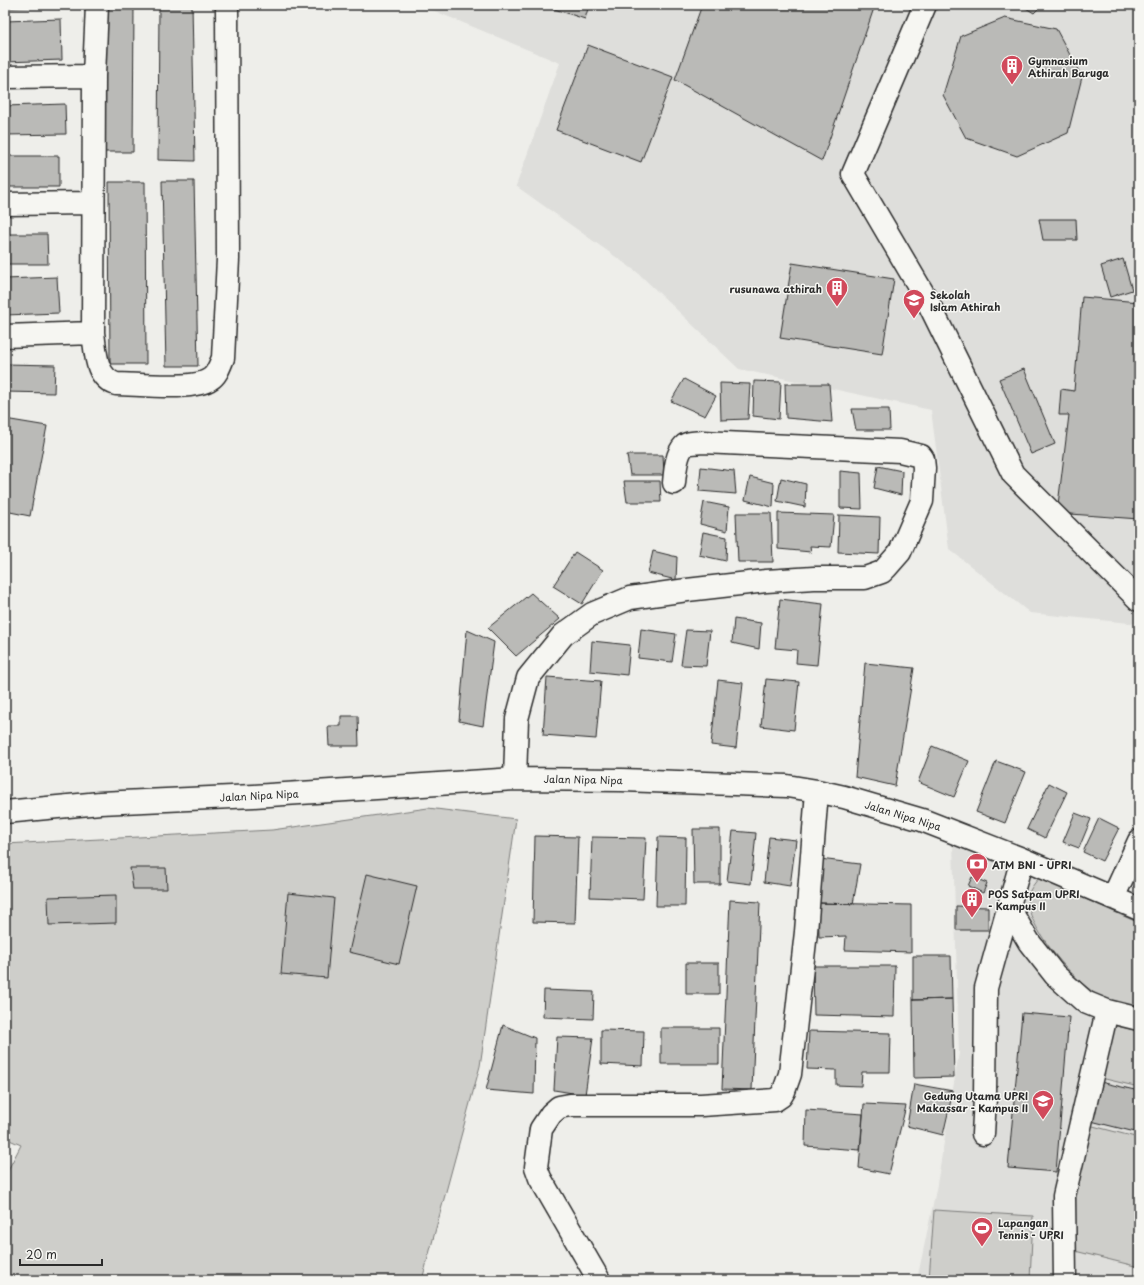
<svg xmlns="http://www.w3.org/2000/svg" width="1144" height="1285" font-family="'Playpen Sans',sans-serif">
<rect width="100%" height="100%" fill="#eeeeea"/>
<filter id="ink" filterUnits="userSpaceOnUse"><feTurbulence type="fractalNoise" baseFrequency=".025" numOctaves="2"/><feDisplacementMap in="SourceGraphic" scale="8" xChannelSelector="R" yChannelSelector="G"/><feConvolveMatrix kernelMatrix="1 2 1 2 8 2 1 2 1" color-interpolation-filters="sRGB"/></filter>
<g filter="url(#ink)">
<!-- built -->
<path fill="#dededb" d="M420,5H1139V624L1030,613L949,549L931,410L739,369L637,272L516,186L560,63Z
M953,843L1039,878L1139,923V1280H917L936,1190L959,1053Z"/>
<!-- green -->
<path fill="#cececa" stroke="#7c7c7a" d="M428,808L516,819L480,1066L422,1280H5V1176L21,1145L5,1138V844L272,830Z
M1039,878L1139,923V1008C1126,1005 1113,1002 1101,997C1096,995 1092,991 1088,988C1067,972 1033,932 1028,905C1026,894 1032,886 1039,878Z
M1113,1025L1139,1031V1087L1101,1078Z
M1089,1125L1139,1138V1267L1075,1251L1071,1197Z
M934,1210L1033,1216L1030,1280H929Z"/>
<!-- building -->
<path fill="#babab7" stroke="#2b2b2b" d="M5,5H66V6L5,8Z
M104,5H134L133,152H104Z
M159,5H192L195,161L158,160Z
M542,5H589L585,19Z
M702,5H875L822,161L675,80Z
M1021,5H1042L1034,13Z
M1005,18L1056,29L1082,77L1068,133L1017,156L966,138L943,95L961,36Z
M61,19L62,60L5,62V21Z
M588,45L673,77L641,162L556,130Z
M65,104L66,134L5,135V106Z
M5,156H59V187H5Z
M162,181H194L198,366H166Z
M109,182H145L146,364H110Z
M1039,219H1076L1077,240H1043Z
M5,234H47L48,264H5Z
M1123,259L1132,290L1110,297L1101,266Z
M792,263L894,279L882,354L780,338Z
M57,277L59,313L5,315V279Z
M1082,297L1139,302V519L1057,513L1069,415H1059L1061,389L1074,391Z
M5,364L55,365L54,393L5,392Z
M1024,369L1055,444L1031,454L999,379Z
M684,379L716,396L705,416L671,401Z
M754,381L781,382L779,419L753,416Z
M720,383L750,384L748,419L721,420Z
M785,384H829L832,422L786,418Z
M852,409H889L890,430H856Z
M5,419L47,426L30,516L5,511Z
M627,455H663L664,475H630Z
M878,466L902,471L901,495L874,488Z
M701,467L734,471L736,494L699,491Z
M840,471L861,473L862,509L840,508Z
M750,477L774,483L773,507L745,500Z
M781,478L806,484L805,507L777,501Z
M624,481H660L661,502H627Z
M704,502L729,507L727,531L700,524Z
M736,513H771L773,562H738Z
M778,513L834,515L831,547L810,546L811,552L778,549Z
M839,515L880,517L879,554L838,552Z
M703,532L727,537L726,561L699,555Z
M653,551L677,557L676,580L648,573Z
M575,552L603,570L582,604L553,586Z
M531,593L560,619L516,656L488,628Z
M780,599L823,604L817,665L796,663L797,650L775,648Z
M734,619L761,623L759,649L732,643Z
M641,629L676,634L672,662L638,658Z
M467,630L494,642L483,726L459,721Z
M686,630L710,631L706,666L681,665Z
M592,641L630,645L627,675L590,671Z
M865,663L914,668L895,786L855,777Z
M547,677L601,681L596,739L543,735Z
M766,679L799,682L794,730L761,726Z
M718,680L743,683L736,748L711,745Z
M341,716H358L359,746H329L328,726H341Z
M932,746L969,761L954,797L918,782Z
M996,761L1026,772L1005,823L976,812Z
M1049,783L1067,792L1045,838L1027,829Z
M1075,813L1091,819L1079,848L1063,842Z
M1099,818L1119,828L1102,861L1083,852Z
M693,829H720V884H694Z
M733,831L756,833L751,884L727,881Z
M535,836L578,837L575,923L533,922Z
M592,837L646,838L643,899L590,897Z
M658,837L686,838L685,906H656Z
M769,837L796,840L790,886L764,882Z
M820,859L860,864L853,904L818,903Z
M130,868H166L167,889H133Z
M367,874L417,886L399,964L349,952Z
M972,877L987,883L983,893L968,886Z
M1139,877V889L1134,887Z
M288,893L334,898L327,978L281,974Z
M116,895V923L49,925L48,897Z
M730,900L760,902L752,1090L722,1089Z
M818,903L911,905V952L845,950L846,936L819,937Z
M956,906L988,907V930H956Z
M913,956H951L952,999L913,1000Z
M686,963H719V994H686Z
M813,966H895L894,1017L814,1015Z
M544,990L594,992L593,1019L543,1017Z
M952,999L954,1077L914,1078L913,1000Z
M1022,1013L1069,1017L1056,1172L1008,1168Z
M503,1025L535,1038L534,1094L486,1090Z
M661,1028H719V1064H661Z
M601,1030L644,1031L643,1066L601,1064Z
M809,1031L891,1033L890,1072H862L861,1086L836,1085V1070L807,1069Z
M557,1037L593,1038L585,1095L554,1090Z
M1096,1081L1139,1091V1133L1087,1120Z
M914,1084L953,1091L943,1135L907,1126Z
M864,1104L906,1106L889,1174L859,1168Z
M806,1110L863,1114L860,1150L805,1146Z"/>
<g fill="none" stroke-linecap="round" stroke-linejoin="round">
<!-- minor casing -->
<g stroke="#2b2b2b" stroke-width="25">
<path id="minor" d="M97,5L94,76L93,333C96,352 95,377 116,384C137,384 194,391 210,379C217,375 220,365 223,358L228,259L227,5
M925,5L853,174L927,300L1013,474L1139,600
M5,77L94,76
M5,204L93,203
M5,336L93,333
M515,779L517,719L528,678L563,635L592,614L630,598L687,590L766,581L814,578H865L882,572L886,568L900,552L922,501L924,468L923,459L921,456L900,451L702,442C697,443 688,442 684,446C676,454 675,473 674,483
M5,812L100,803L254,796L515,779L622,780L787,786L817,791L844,797L922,820L1022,859L1139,909
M1113,898L1139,841
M1009,908L1029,942L1055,975L1085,1002L1107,1011L1139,1019
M983,1134L985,1098L986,988L1022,859
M599,1280L540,1178L536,1167L541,1129L551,1114L559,1107L570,1105H701L775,1100L781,1096L784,1091L790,1074L806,932L817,791
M1065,1280L1064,1196L1107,1011"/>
</g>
<!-- minor -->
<use href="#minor" stroke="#f6f6f2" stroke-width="22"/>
</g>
</g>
<!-- icons -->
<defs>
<g id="building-pin" transform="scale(1.15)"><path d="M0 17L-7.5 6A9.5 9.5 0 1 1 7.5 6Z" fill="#d1495b" stroke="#f6f6f2"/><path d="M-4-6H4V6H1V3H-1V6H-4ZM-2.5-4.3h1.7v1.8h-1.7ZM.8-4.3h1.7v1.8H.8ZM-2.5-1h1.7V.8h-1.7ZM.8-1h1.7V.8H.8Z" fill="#fff"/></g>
<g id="school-pin" transform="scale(1.15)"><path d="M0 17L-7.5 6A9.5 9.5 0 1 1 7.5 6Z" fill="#d1495b" stroke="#f6f6f2"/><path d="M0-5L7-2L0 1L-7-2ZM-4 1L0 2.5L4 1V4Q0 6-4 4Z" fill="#fff"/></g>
<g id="bank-pin" transform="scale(1.15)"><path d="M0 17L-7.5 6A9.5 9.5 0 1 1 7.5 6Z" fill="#d1495b" stroke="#f6f6f2"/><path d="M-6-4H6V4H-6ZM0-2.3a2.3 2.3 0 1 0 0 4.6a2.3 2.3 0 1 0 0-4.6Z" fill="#fff"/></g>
<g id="university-pin" transform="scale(1.15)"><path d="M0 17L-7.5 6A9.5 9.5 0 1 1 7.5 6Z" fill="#d1495b" stroke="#f6f6f2"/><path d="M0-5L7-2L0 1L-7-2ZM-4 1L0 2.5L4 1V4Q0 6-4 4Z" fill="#fff"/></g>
<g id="stadium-pin" transform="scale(1.15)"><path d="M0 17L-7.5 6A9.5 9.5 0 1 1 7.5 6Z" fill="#d1495b" stroke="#f6f6f2"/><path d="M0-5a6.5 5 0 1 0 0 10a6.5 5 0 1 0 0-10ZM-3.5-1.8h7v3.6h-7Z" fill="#fff"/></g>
</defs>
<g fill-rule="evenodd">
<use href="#building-pin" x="1012" y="66"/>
<use href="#building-pin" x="837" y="288"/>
<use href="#school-pin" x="914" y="300"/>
<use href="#bank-pin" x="977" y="864"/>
<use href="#building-pin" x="972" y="899"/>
<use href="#university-pin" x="1043" y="1101"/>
<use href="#stadium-pin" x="982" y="1228"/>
</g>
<g text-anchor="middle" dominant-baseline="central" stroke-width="3" stroke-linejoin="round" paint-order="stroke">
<!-- poi labels -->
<g font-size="10" font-weight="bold" fill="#2b2b2b" stroke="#f6f6f2" text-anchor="start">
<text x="1028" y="60">Gymnasium<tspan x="1028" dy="12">Athirah Baruga</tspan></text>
<text x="822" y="288" text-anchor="end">rusunawa athirah</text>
<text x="930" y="294">Sekolah<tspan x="930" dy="12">Islam Athirah</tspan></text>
<text x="992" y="864">ATM BNI - UPRI</text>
<text x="988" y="893">POS Satpam UPRI<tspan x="988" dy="12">- Kampus II</tspan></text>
<text x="1028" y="1095" text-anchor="end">Gedung Utama UPRI<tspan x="1028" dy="12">Makassar - Kampus II</tspan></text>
<text x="998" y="1222">Lapangan<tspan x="998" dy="12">Tennis - UPRI</tspan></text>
</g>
<!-- street labels -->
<g font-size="10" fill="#2b2b2b" stroke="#f6f6f2">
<text transform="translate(583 779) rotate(1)">Jalan Nipa Nipa</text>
<text transform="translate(259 795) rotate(-3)">Jalan Nipa Nipa</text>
<text transform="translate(903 815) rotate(17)">Jalan Nipa Nipa</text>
</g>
</g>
<!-- margin -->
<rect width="1144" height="1285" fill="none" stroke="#f6f6f2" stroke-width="20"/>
<rect x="10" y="10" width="1124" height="1265" fill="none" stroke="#2b2b2b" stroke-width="1.5" filter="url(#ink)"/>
<!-- scale -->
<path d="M20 1259v6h82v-6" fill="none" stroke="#2b2b2b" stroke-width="2"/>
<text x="26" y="1259" font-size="12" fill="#2b2b2b" stroke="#f6f6f2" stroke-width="3" paint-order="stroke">20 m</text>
</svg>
